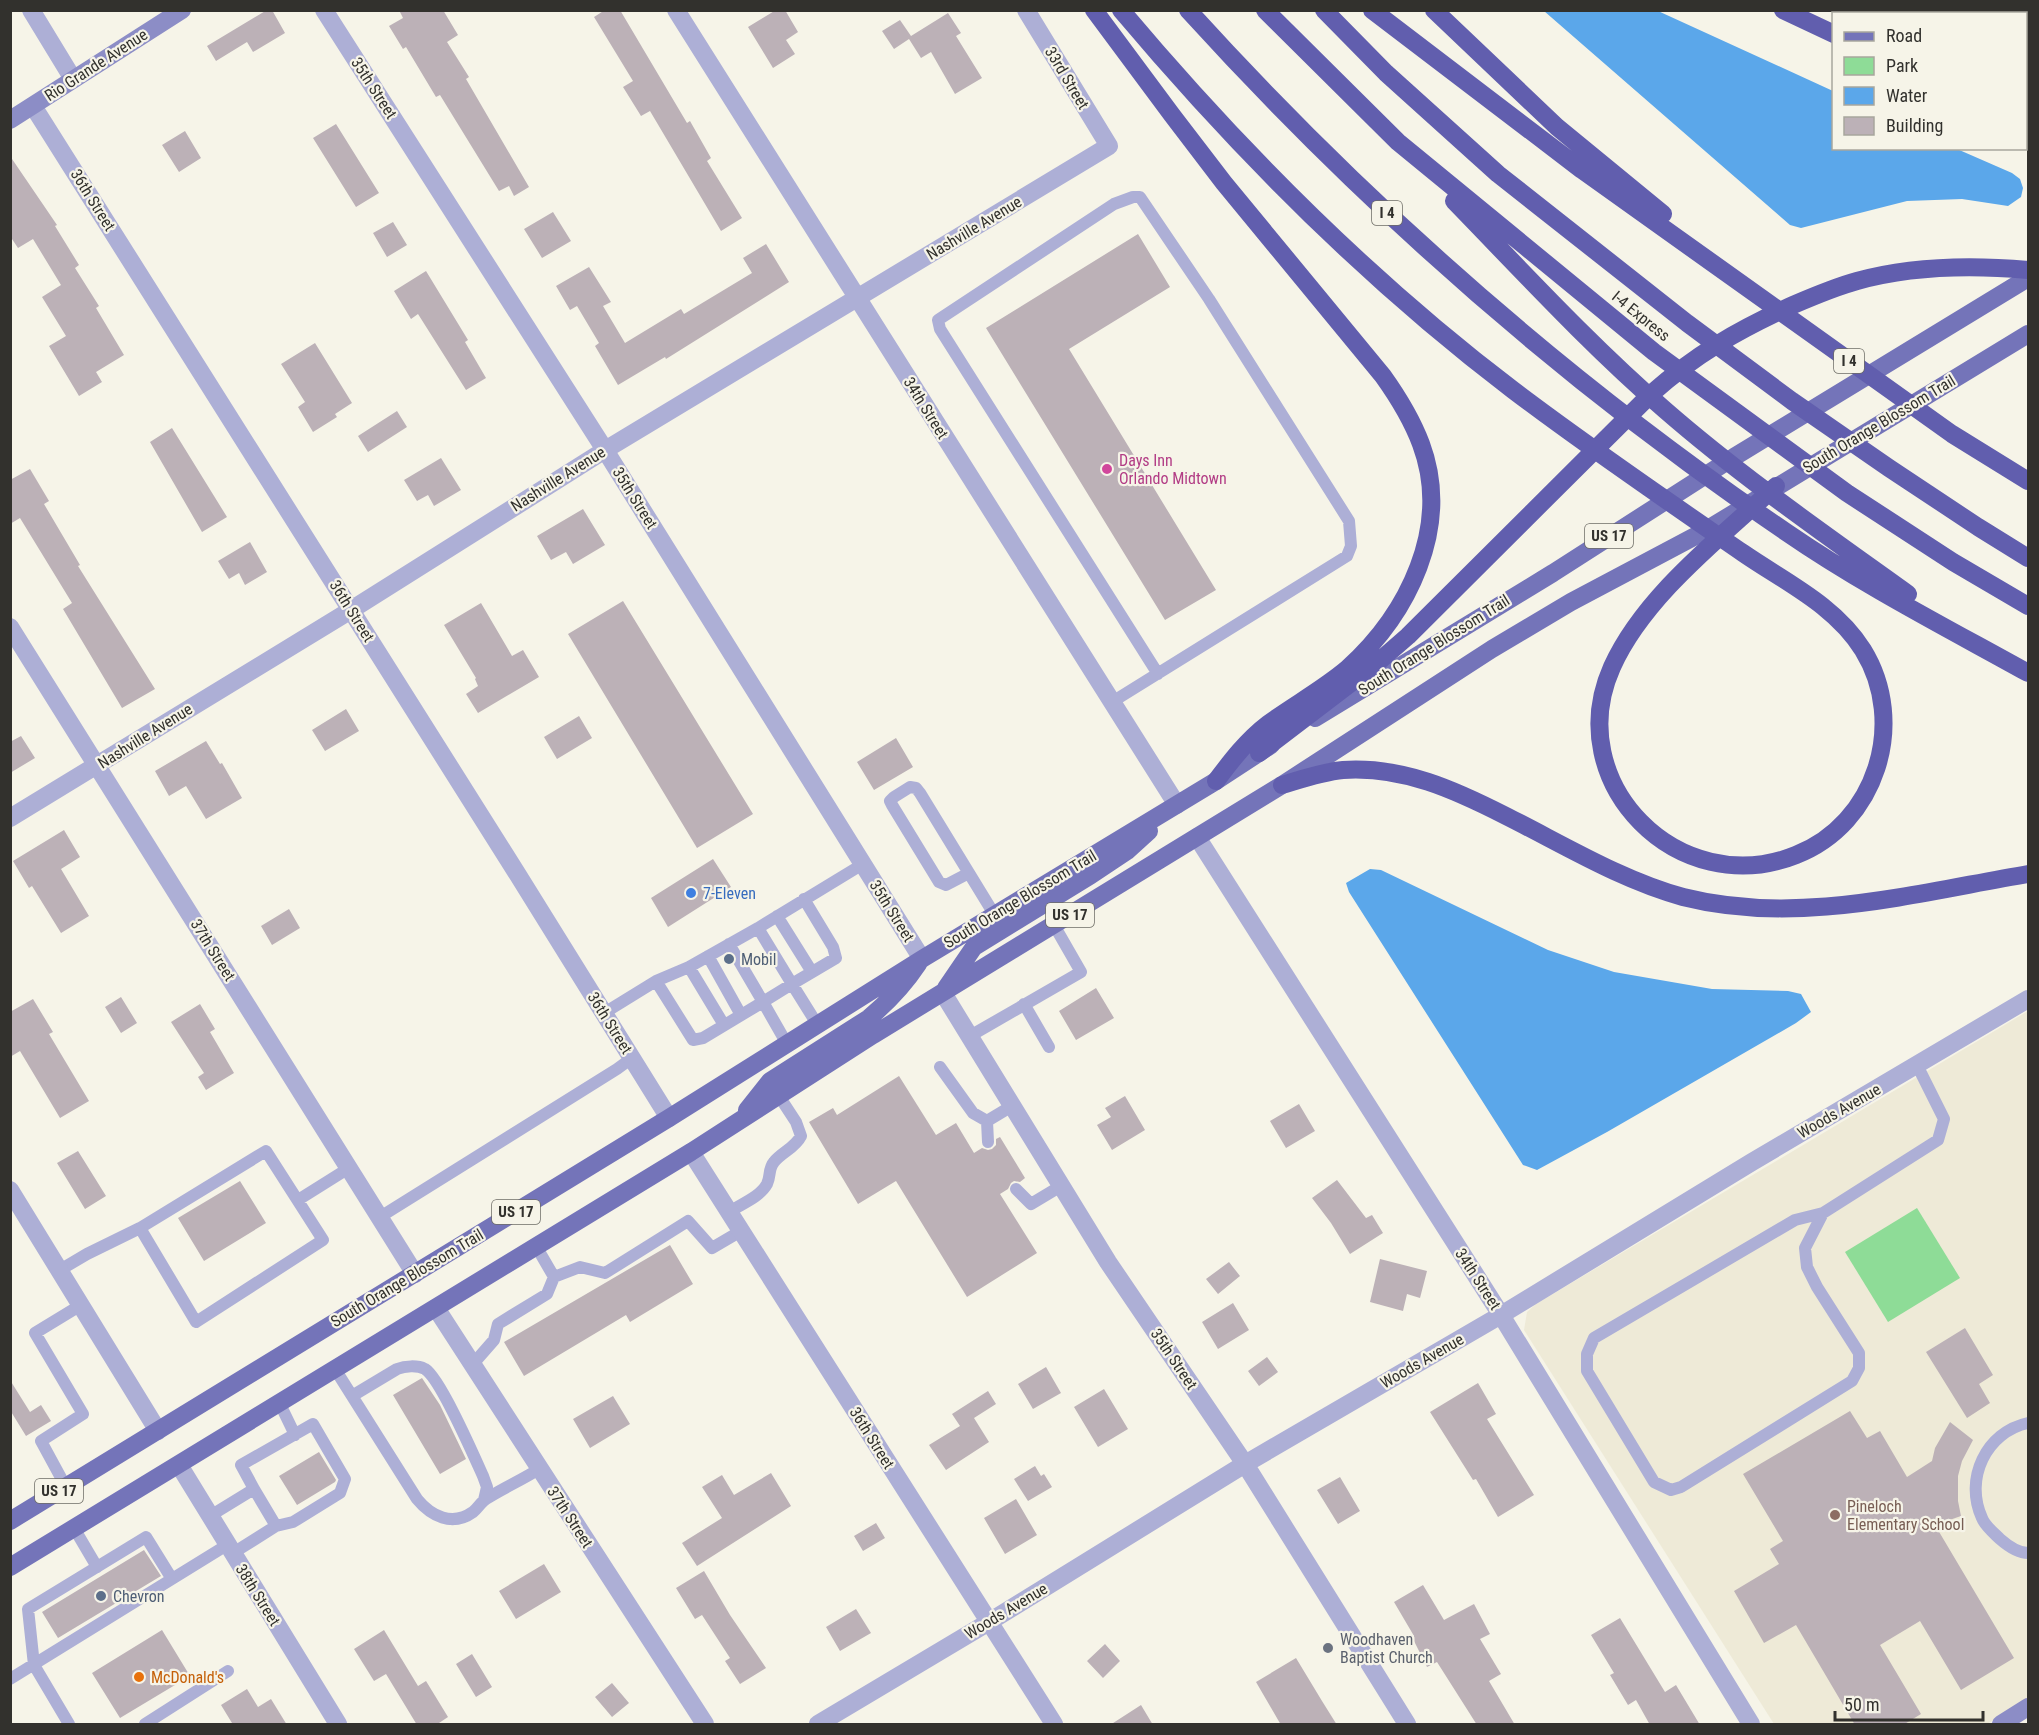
<svg xmlns="http://www.w3.org/2000/svg" width="2039" height="1735" font-family="'Roboto Condensed',sans-serif">
<rect width="100%" height="100%" fill="#f6f4e8"/>
<!-- built -->
<path fill="#eeead7" d="M2028,1011V1699L1987,1724H1774L1524,1330L1527,1312L1536,1304Z"/>
<!-- green -->
<path fill="#8edc97" d="M1917,1208L1960,1278L1888,1322L1845,1252Z"/>
<!-- water -->
<path fill="#5ba7ea" d="M1544,11H1658L1833,91L1834,148L1957,149L2012,173L2020,179L2023,188L2021,197L2008,206L1962,199L1907,201L1801,228L1790,225Z
M1370,869L1381,870L1548,950L1614,972L1712,989L1788,991L1801,994L1811,1012L1796,1023L1607,1132L1537,1170L1523,1165L1349,892L1346,883Z"/>
<!-- building -->
<path fill="#bcb1b7" d="M267,10H272L285,33L253,52L247,42L216,61L207,46Z
M399,10H443L458,35L447,42L469,77L466,79L529,187L514,196L509,186L499,191L440,95L436,97L406,47L403,49L389,26L403,18Z
M605,10H620L687,123L690,121L711,158L707,161L742,218L721,231L650,111L641,116L623,87L633,81L594,17Z
M776,10H785L798,32L786,40L795,54L773,68L748,27Z
M948,13L961,33L956,36L982,78L955,94L931,52L921,58L909,39L894,49L882,31L900,20L911,36Z
M336,124L379,193L356,207L313,138Z
M185,131L201,158L179,172L162,145Z
M10,156L57,225L55,226L79,265L75,268L99,306L96,308L124,355L96,372L102,382L79,396L49,346L66,336L42,297L61,285L33,239L18,248L10,236Z
M553,212L571,241L542,258L524,229Z
M393,222L407,245L387,257L373,233Z
M1138,234L1170,287L1069,349L1216,590L1165,620L986,328Z
M766,244L789,282L666,359L665,357L618,385L595,346L599,343L577,306L570,310L556,286L589,267L611,302L603,306L625,343L681,309L684,314L752,273L743,258Z
M426,271L468,340L465,342L486,378L466,390L418,314L411,319L394,291Z
M315,343L352,403L335,414L337,417L313,432L298,407L305,402L281,364Z
M397,411L407,427L368,452L358,436Z
M172,428L227,517L202,532L150,442Z
M441,458L461,490L434,506L428,495L417,501L404,480Z
M30,469L49,501L44,504L80,565L78,566L155,689L122,708L63,609L72,603L20,518L10,524V480Z
M583,509L605,545L573,564L566,552L551,560L537,536Z
M250,542L267,572L245,585L239,573L229,579L218,561Z
M623,601L753,814L697,848L568,634Z
M481,603L512,656L523,650L539,677L478,713L466,694L478,686L475,679L476,678L444,625Z
M346,709L359,731L325,751L312,730Z
M579,716L592,738L557,759L544,737Z
M21,736L35,758L10,773V742Z
M896,738L913,767L874,790L857,762Z
M206,741L220,764L222,763L242,798L206,819L186,786L169,796L155,771Z
M64,830L80,857L61,869L89,916L61,933L32,886L29,888L13,861Z
M713,859L731,887L668,927L651,898Z
M289,909L300,928L272,945L261,926Z
M1096,988L1114,1018L1076,1040L1059,1011Z
M121,997L137,1023L121,1033L105,1007Z
M33,999L53,1032L49,1034L89,1101L60,1118L20,1051L10,1057V1012Z
M200,1004L215,1029L210,1032L234,1073L206,1090L198,1077L204,1073L171,1022Z
M899,1076L936,1135L956,1123L974,1153L982,1148L988,1150L992,1149L996,1145V1139L1000,1137L1025,1178L1020,1182L1014,1181L1011,1183L1008,1189L1000,1194L1037,1253L967,1297L896,1181L858,1204L809,1122L833,1108L837,1115Z
M1125,1096L1145,1130L1112,1150L1097,1125L1111,1117L1105,1108Z
M1299,1104L1315,1131L1286,1148L1270,1121Z
M78,1151L106,1196L85,1209L57,1163Z
M1337,1180L1366,1218L1372,1215L1383,1233L1350,1254L1331,1223L1312,1198Z
M240,1181L266,1223L204,1261L178,1218Z
M670,1245L693,1284L630,1322L626,1315L524,1376L504,1342Z
M1380,1259L1427,1271L1420,1298L1407,1294L1403,1311L1370,1302Z
M1229,1262L1240,1276L1218,1294L1206,1279Z
M1233,1303L1249,1330L1218,1349L1202,1322Z
M1965,1328L1993,1375L1979,1384L1990,1403L1967,1418L1926,1352Z
M1267,1357L1278,1372L1259,1386L1248,1371Z
M1046,1367L1061,1393L1033,1409L1018,1384Z
M422,1378L440,1405L466,1459L440,1474L393,1395Z
M10,1380L30,1412L41,1405L51,1421L26,1436L10,1410Z
M1478,1383L1496,1414L1487,1419L1534,1495L1498,1517L1476,1479L1473,1480L1430,1412Z
M1104,1389L1128,1429L1098,1447L1074,1407Z
M988,1391L996,1404L974,1418L989,1442L946,1470L929,1445L960,1426L952,1414Z
M613,1396L630,1424L590,1448L573,1419Z
M1850,1411L1867,1438L1880,1431L1907,1477L1932,1461L1935,1448L1950,1422L1973,1440L1962,1461L1958,1476V1501L1961,1516L1935,1525L2014,1658L1961,1690L1920,1621L1880,1645L1921,1714L1903,1725H1855L1796,1625L1764,1643L1734,1591L1779,1564L1770,1549L1783,1541L1743,1474Z
M319,1452L336,1480L335,1482L297,1505L279,1476Z
M1035,1466L1041,1476L1044,1474L1052,1487L1028,1501L1014,1479Z
M771,1473L791,1506L697,1566L682,1543L722,1518L702,1487L722,1475L734,1495Z
M1340,1477L1360,1511L1338,1524L1317,1490Z
M1016,1499L1037,1535L1005,1554L984,1518Z
M876,1523L885,1538L863,1551L854,1536Z
M144,1550L161,1576L58,1638L42,1612Z
M544,1564L561,1592L516,1619L499,1591Z
M704,1571L730,1615L766,1668L740,1684L725,1661L730,1658L702,1615L695,1619L676,1588Z
M1423,1585L1444,1620L1474,1604L1490,1634L1480,1639L1501,1674L1489,1681L1515,1725H1477L1437,1662L1427,1667L1412,1637L1414,1636L1394,1602Z
M856,1609L871,1633L840,1651L826,1627Z
M1620,1618L1665,1692L1676,1685L1700,1725H1650L1636,1700L1628,1705L1610,1675L1614,1673L1591,1635Z
M162,1630L190,1676L120,1718L92,1673Z
M384,1630L418,1686L426,1681L448,1717L436,1725H417L386,1674L374,1681L354,1649Z
M1105,1644L1120,1661L1103,1678L1087,1661Z
M472,1654L492,1687L476,1697L456,1664Z
M1296,1658L1322,1701L1337,1725H1281L1256,1682Z
M612,1683L629,1703L612,1717L595,1697Z
M247,1689L258,1707L271,1699L287,1725H230L232,1723L221,1705Z
M1141,1705L1153,1725H1110Z"/>
<g fill="none" stroke-linecap="round" stroke-linejoin="round">
<!-- lane -->
<path stroke="#adafd6" stroke-width="12" d="M1112,702L1347,556L1351,546L1349,521L1209,299L1140,197H1133L1114,204L938,320L940,329L1158,674
M969,873L946,885L939,882L892,805L890,801L894,797L910,787L916,788L920,793L994,914
M777,916L812,972
M758,928L792,984L836,958L833,947L804,899
M708,956L741,1015
M689,967L724,1025
M656,981L693,1040L703,1038L763,1002L729,944
M1024,1004L1049,1047
M604,1013L656,981L689,967L758,928L863,864
M970,1036L1081,972L1054,925
M787,1044L763,1002L792,984L817,1024
M940,1067L973,1113L987,1121L1012,1106
M987,1121L988,1142
M1016,1189L1031,1204L1061,1186
M298,1200L349,1168
M729,1212C741,1204 760,1197 767,1184C771,1176 768,1169 774,1162C782,1152 795,1148 801,1136L796,1122L779,1096
M1823,1213L1805,1248L1807,1267L1817,1287L1859,1353V1368L1852,1381L1681,1487L1671,1490L1654,1482L1587,1371V1354L1594,1338L1795,1220L1823,1213L1938,1140L1944,1119L1917,1065
M380,1217L617,1069L632,1058
M60,1270L87,1254L140,1228L196,1322L323,1240L266,1151L140,1228
M554,1277L580,1267L605,1273L688,1221L712,1248L741,1231
M473,1364L494,1340L498,1324L547,1294L554,1277L536,1246
M335,1369L417,1499C431,1516 452,1527 473,1512C478,1508 481,1502 486,1499C503,1488 522,1480 539,1469
M352,1396L397,1369C405,1366 417,1365 425,1369C440,1378 474,1456 483,1476L487,1487L484,1500
M280,1404L295,1435
M2028,1423C1986,1432 1964,1479 1982,1518C1985,1526 1994,1533 2000,1539C2008,1546 2018,1553 2028,1553
M66,1487L41,1441L83,1414L35,1333L81,1305
M254,1489L241,1465L313,1424L345,1479L340,1493L293,1522L276,1526
M210,1516L254,1489L276,1526L233,1553
M74,1528L97,1567
M10,1679L227,1545
M69,1724L34,1665L28,1609L146,1537L172,1579
M145,1724L228,1671"/>
<!-- street -->
<path stroke="#adafd6" stroke-width="18" d="M31,10L73,79
M324,10L605,450L922,959
M676,10L1177,805
M33,106L518,875L669,1118
M10,627L415,1274
M10,818L351,610L605,450L1109,146L1026,10
M1197,837L1501,1315L1751,1724
M943,993L1108,1262L1245,1464L1407,1724
M691,1152L1054,1724
M10,1190L158,1431
M436,1308L705,1724
M179,1465L338,1724
M818,1724L989,1622L1245,1464L1501,1315L1752,1162L2028,999"/>
<!-- secondary -->
<path stroke="#8c8dc6" stroke-width="18" d="M10,120L182,10
M2001,1724L2028,1707"/>
<!-- primary -->
<path stroke="#7474b9" stroke-width="18" d="M1315,718L1553,573L1734,457L2028,278
M946,988L974,947L1091,875L1127,851L1149,831
M747,1110L770,1081L869,1018C888,1002 904,985 918,964
M10,1521L669,1118L922,959L1216,781L1271,745
M10,1567L691,1152L873,1035L1282,785L1492,649L1571,602L1703,532L2028,334"/>
<!-- highway -->
<path stroke="#615eae" stroke-width="18" d="M1094,10L1172,115L1224,183L1383,376C1398,397 1412,420 1421,444C1452,527 1408,614 1347,669C1322,690 1294,705 1268,724C1247,740 1231,761 1216,781
M1121,10C1238,149 1368,280 1513,390C1588,447 1666,500 1743,553C1785,582 1835,605 1863,650C1908,723 1876,824 1796,855C1679,902 1560,783 1612,667C1644,596 1720,538 1776,486
M1188,10C1366,206 1567,383 1786,532C1863,585 1947,628 2028,673
M1265,10L1398,142L1654,352L1847,493L1953,562L2028,606
M1324,10L1386,73L1498,174L1687,323L1792,401L1889,468L1978,527L2028,558
M1372,10L1582,170L1952,434L2028,481
M1434,10L1557,127L1663,214
M1783,10L1834,34
M2026,119L2028,120
M1454,201C1523,272 1590,345 1665,410C1742,477 1826,535 1908,594
M1259,753L1377,663L1408,636L1651,394C1696,354 1738,330 1793,305C1814,296 1835,287 1857,281C1911,266 1972,265 2028,270
M1282,785C1302,779 1322,772 1343,770C1403,766 1455,790 1506,816C1564,845 1621,880 1683,897C1797,926 1916,893 2028,874"/>
</g>
<!-- markers -->
<circle fill="#d1479c" stroke="#f6f4e8" stroke-width="2" cx="1107" cy="469" r="6"/>
<circle fill="#3f7fe0" stroke="#f6f4e8" stroke-width="2" cx="691" cy="893" r="6"/>
<g fill="#5c6f8a" stroke="#f6f4e8" stroke-width="2">
<circle cx="729" cy="959" r="6"/>
<circle cx="101" cy="1596" r="6"/>
</g>
<circle fill="#8d6e63" stroke="#f6f4e8" stroke-width="2" cx="1835" cy="1515" r="6"/>
<circle fill="#6b7280" stroke="#f6f4e8" stroke-width="2" cx="1328" cy="1648" r="6"/>
<circle fill="#e8710a" stroke="#f6f4e8" stroke-width="2" cx="139" cy="1677" r="6"/>
<g text-anchor="middle" dominant-baseline="central" stroke-width="4.5" stroke-linejoin="round" paint-order="stroke">
<!-- shield labels -->
<g fill="#f6f4e8" stroke="#6d6c65" stroke-width="1.5">
<rect x="1372" y="201" width="30" height="24" rx="4.5"/>
<rect x="1834" y="349" width="30" height="24" rx="4.5"/>
<rect x="1585" y="524" width="48" height="24" rx="4.5"/>
<rect x="1046" y="903" width="48" height="24" rx="4.5"/>
<rect x="492" y="1200" width="48" height="24" rx="4.5"/>
<rect x="35" y="1479" width="48" height="24" rx="4.5"/>
</g>
<g font-size="15" font-weight="bold" fill="#32312d">
<text x="1387" y="213">I 4</text>
<text x="1849" y="361">I 4</text>
<text x="1609" y="536">US 17</text>
<text x="1070" y="915">US 17</text>
<text x="516" y="1212">US 17</text>
<text x="59" y="1491">US 17</text>
</g>
<!-- street labels -->
<g font-size="16" fill="#32312d" stroke="#f6f4e8">
<text transform="translate(96 65) rotate(-33)">Rio Grande Avenue</text>
<text transform="translate(1067 78) rotate(59)">33rd Street</text>
<text transform="translate(374 88) rotate(57)">35th Street</text>
<text transform="translate(93 200) rotate(58)">36th Street</text>
<text transform="translate(974 228) rotate(-31)">Nashville Avenue</text>
<text transform="translate(1641 316) rotate(39)">I-4 Express</text>
<text transform="translate(926 408) rotate(58)">34th Street</text>
<text transform="translate(1879 424) rotate(-31)">South Orange Blossom Trail</text>
<text transform="translate(558 479) rotate(-32)">Nashville Avenue</text>
<text transform="translate(635 498) rotate(58)">35th Street</text>
<text transform="translate(352 611) rotate(58)">36th Street</text>
<text transform="translate(1434 645) rotate(-32)">South Orange Blossom Trail</text>
<text transform="translate(145 736) rotate(-32)">Nashville Avenue</text>
<text transform="translate(1020 899) rotate(-31)">South Orange Blossom Trail</text>
<text transform="translate(892 911) rotate(58)">35th Street</text>
<text transform="translate(213 950) rotate(58)">37th Street</text>
<text transform="translate(610 1023) rotate(58)">36th Street</text>
<text transform="translate(1839 1111) rotate(-30)">Woods Avenue</text>
<text transform="translate(407 1278) rotate(-31)">South Orange Blossom Trail</text>
<text transform="translate(1478 1279) rotate(57)">34th Street</text>
<text transform="translate(1174 1359) rotate(56)">35th Street</text>
<text transform="translate(1422 1361) rotate(-30)">Woods Avenue</text>
<text transform="translate(872 1438) rotate(58)">36th Street</text>
<text transform="translate(570 1517) rotate(57)">37th Street</text>
<text transform="translate(258 1595) rotate(58)">38th Street</text>
<text transform="translate(1006 1611) rotate(-31)">Woods Avenue</text>
</g>
<!-- hotel labels -->
<g font-size="16" fill="#b23c85" stroke="#f6f4e8" text-anchor="start">
<text x="1119" y="460">Days Inn<tspan x="1119" dy="18">Orlando Midtown</tspan></text>
</g>
<!-- shop labels -->
<g font-size="16" fill="#366cbe" stroke="#f6f4e8" text-anchor="start">
<text x="703" y="893">7-Eleven</text>
</g>
<!-- service labels -->
<g font-size="16" fill="#4e5e75" stroke="#f6f4e8" text-anchor="start">
<text x="741" y="959">Mobil</text>
<text x="113" y="1596">Chevron</text>
</g>
<!-- education labels -->
<g font-size="16" fill="#785e54" stroke="#f6f4e8" text-anchor="start">
<text x="1847" y="1506">Pineloch<tspan x="1847" dy="18">Elementary School</tspan></text>
</g>
<!-- worship labels -->
<g font-size="16" fill="#5b616d" stroke="#f6f4e8" text-anchor="start">
<text x="1340" y="1639">Woodhaven<tspan x="1340" dy="18">Baptist Church</tspan></text>
</g>
<!-- food labels -->
<g font-size="16" fill="#c56008" stroke="#f6f4e8" text-anchor="start">
<text x="151" y="1677">McDonald's</text>
</g>
</g>
<!-- border -->
<rect width="2039" height="1735" fill="none" stroke="#32312d" stroke-width="24"/>
<!-- legend -->
<rect x="1832" y="12" width="195" height="138" fill="#f6f4e8" stroke="#a8a69d" stroke-width="1.5"/>
<rect x="1844" y="32" width="30" height="9" fill="#7474b9" stroke="#a8a69d" stroke-width="1.5"/>
<text x="1886" y="42" font-size="18" fill="#32312d">Road</text>
<rect x="1844" y="57" width="30" height="18" fill="#8edc97" stroke="#a8a69d" stroke-width="1.5"/>
<text x="1886" y="72" font-size="18" fill="#32312d">Park</text>
<rect x="1844" y="87" width="30" height="18" fill="#5ba7ea" stroke="#a8a69d" stroke-width="1.5"/>
<text x="1886" y="102" font-size="18" fill="#32312d">Water</text>
<rect x="1844" y="117" width="30" height="18" fill="#bcb1b7" stroke="#a8a69d" stroke-width="1.5"/>
<text x="1886" y="132" font-size="18" fill="#32312d">Building</text>
<!-- scale -->
<path d="M1835 1711v9h148v-9" fill="none" stroke="#32312d" stroke-width="3"/>
<text x="1844" y="1711" font-size="18" fill="#32312d" stroke="#f6f4e8" stroke-width="4.5" paint-order="stroke">50 m</text>
</svg>
